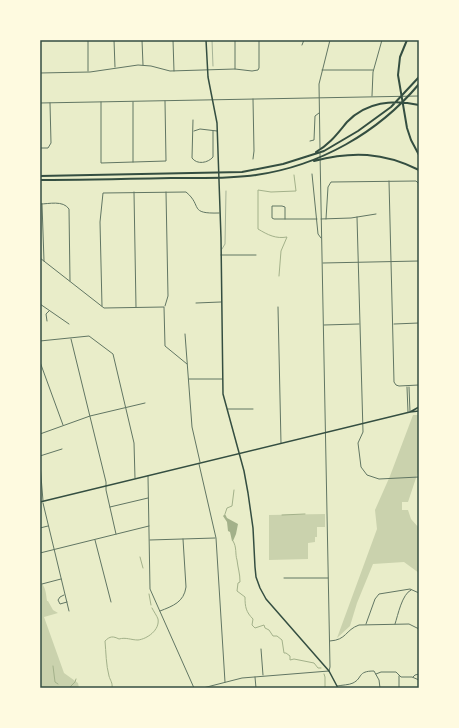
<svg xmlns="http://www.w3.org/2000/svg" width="459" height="728" font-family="'Golos Text',sans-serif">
<rect width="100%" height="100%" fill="#e9edc9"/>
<!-- green -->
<path fill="#cad2ad" d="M413,415H419V469L408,502H402V510H408L411,519L419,528V573L404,562L373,564L357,603L350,626L337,638L377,529L375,510L390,476Z
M325,514V527H317V537H315V542L308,543V559L269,560V515Z
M40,582C46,587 46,594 47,601H48L53,610L58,613L44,617L64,673L78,683L79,688H40Z"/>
<!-- water -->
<path fill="#a3b18a" d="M225,514L227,518L238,524L236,534L233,541H232L230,532L228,531L227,522L223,516Z"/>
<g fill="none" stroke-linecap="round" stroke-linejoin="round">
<!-- stream -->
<path stroke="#a3b18a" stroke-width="1" d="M279,276L281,251L287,237C276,239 268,235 258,229V190L271,192L296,191L294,175
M225,514L227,508L232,506L234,490
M282,515L305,514
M233,541C237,547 235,554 237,560C238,569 240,573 240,582L238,583L237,591L245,597C245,607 246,612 253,619L252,625L255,628L264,625L265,628L269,630L273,636H277L282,640L284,653H286L290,656V660L294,659L314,663L318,668H321
M140,557L143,568
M149,594L151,605
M53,666L55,682L58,684
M324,674L325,677V688
M69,688L75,682L76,679
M112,688C113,683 110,680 109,676C106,665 106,652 105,641C110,636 113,636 119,639C126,637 131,640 138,640C147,639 160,630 158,619C157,616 154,612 152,608"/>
<!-- service -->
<path stroke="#617663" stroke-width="0.5" d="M212,40L213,66
M222,249L225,244L226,191"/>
<!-- minor -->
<path stroke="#617663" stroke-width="1" d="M88,40V71
M114,40L115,67
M142,40L143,65
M173,40L174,71
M235,40V69
M302,45L304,40
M322,70H373
M40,73L90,72L138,65L151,66L170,71L235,69L252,71L258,70L259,68V40
M372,96L373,72L382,40
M253,99L254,151L253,159
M101,102V163L166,161L165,101
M133,102V162
M193,120L192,158C197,165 208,163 213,157V131
M194,131L200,129L217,131
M310,141L314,140L315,116L319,113
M40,148H48L51,143L50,103
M312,174L318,234L321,238
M389,181L394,382L396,385L399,386L419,385
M134,192L136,307
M40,204C49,204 63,200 69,209L70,281
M42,204L44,261
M357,217L363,432L358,443L361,467L367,475L379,479L419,477
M285,219V207L282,206H272V218L274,219H317
M321,219L351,218L376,214
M326,219L328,187L331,182L416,181L419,184V204
M221,255H256
M40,258L104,308L164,307L165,346L187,364
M323,263L419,261
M196,303L221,302
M40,304L69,324
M102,306L100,222L103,193L186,192C203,206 188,214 219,213
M165,306L168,296L166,192
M278,307L281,443
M47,321L46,314L49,311
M394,324L419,323
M324,325L359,324
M185,334L192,427L200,462
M71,339L106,482V490L116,534
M40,341L89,336L113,354L134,443L135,478
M40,362L63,425
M189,379H222
M407,387L408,412
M409,387L410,412
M228,409H253
M40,434L90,416L145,403
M40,456L62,449
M199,464L216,538L225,682
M148,476L150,589L194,688
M43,503L69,611
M110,507L148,498
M40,528L48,526
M95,540L111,602
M150,540L215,538
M40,553L149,526
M284,578H328
M42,584L61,579
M64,595L60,597L58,600L60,604L67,602
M160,611C173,606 184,602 186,587L183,539
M366,624L375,599L379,594L410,589L419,593
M395,624C398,615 402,594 411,590
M330,641C347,640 345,630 359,625L409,624L419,629
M261,649L263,675
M376,674L381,672H396L401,677H412L419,680
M399,676V688
M255,677L256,688
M413,677L415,675L419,674
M337,686C342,685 349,685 353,683C363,678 357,671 374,671L379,680L380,688
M203,688L242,678L329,671"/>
<!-- tertiary -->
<path stroke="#617663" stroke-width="1" d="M40,103L419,96
M320,148L319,84L330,40
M320,153L330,667L329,671
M40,464L43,501"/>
<!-- secondary -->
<path stroke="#344e41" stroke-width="1.5" d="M206,40L208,77L217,123L221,238L223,394L244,471L248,493L253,528L255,567L256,577L260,588L266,599L329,671L338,688"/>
<!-- primary -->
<path stroke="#344e41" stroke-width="1.5" d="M410,412L419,407
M40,502L410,412L419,411"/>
<!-- motorway -->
<path stroke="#344e41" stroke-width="2" d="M407,40L400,57L398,75L407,128L411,140L419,155
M316,152C330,144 337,134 347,122C366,102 393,99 419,105
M314,161C352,151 383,152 419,170
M40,176L242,172L283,164L324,151L358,131L391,107L419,77
M40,180C85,180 129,179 174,178C201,178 229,179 256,175C319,166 378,133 419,84"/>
</g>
<!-- border -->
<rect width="459" height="728" fill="none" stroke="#fefae0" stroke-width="82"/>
<rect x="41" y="41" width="377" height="646" fill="none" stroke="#344e41" stroke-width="1.5"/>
</svg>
